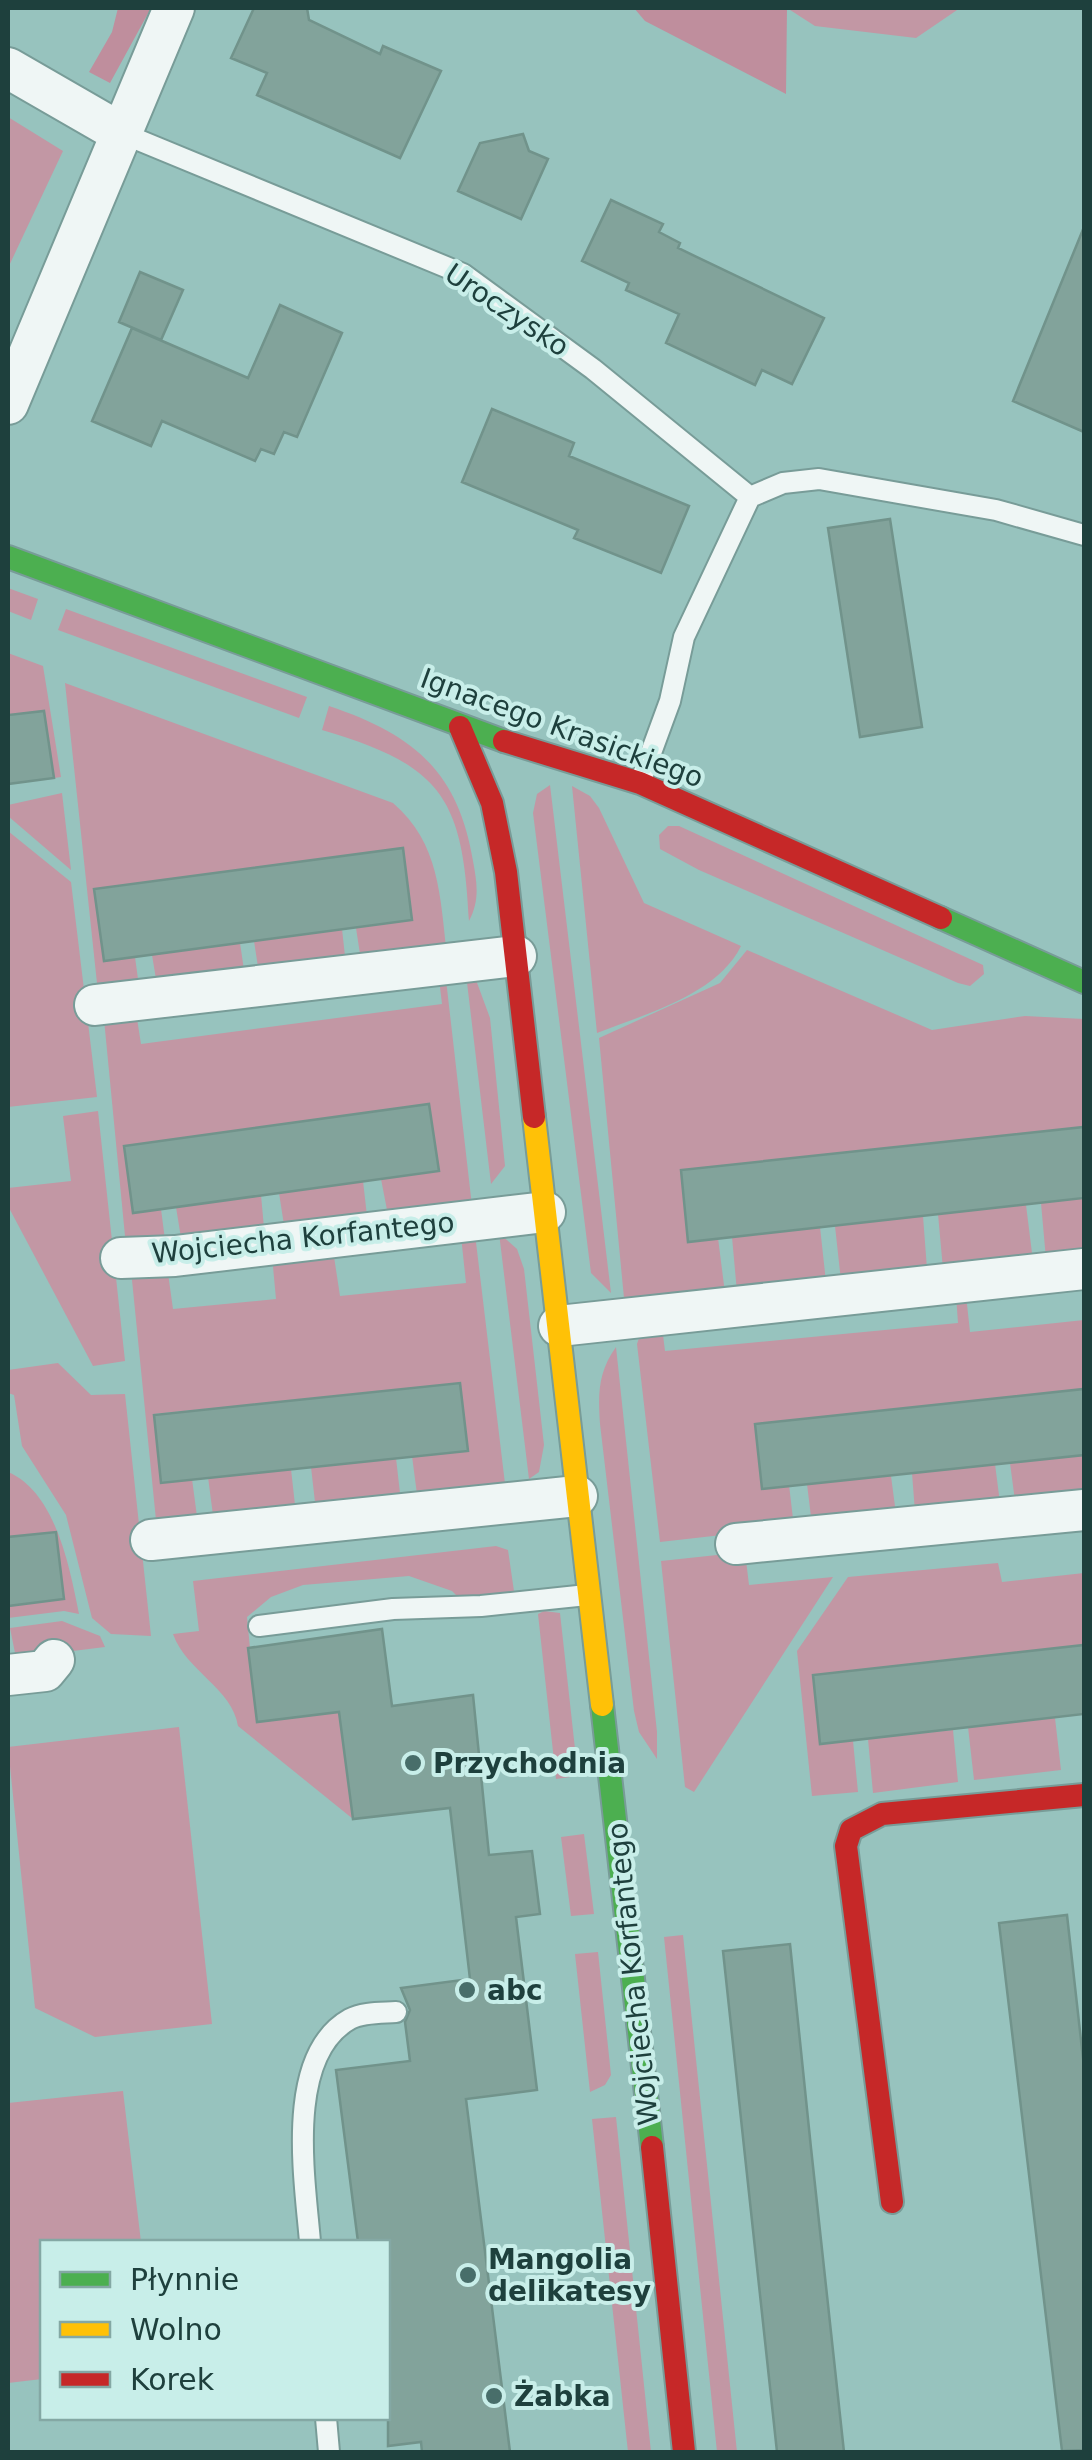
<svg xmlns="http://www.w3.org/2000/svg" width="1092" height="2460" font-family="'DejaVu Sans',sans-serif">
<rect width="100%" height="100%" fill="#97c3be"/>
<!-- green -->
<path fill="#c297a4" d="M787,8H960L916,38L815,26Z
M8,117L63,151L8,268Z
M8,588L38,599L31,620L8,611Z
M66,609L307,697L299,718L58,630Z
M8,653L43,666L61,777L54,778L44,711L8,715Z
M65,683L393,803C440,843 440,897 447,955L360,954L356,928L412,920L402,848L95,889L104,961L135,957L138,979L97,983Z
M329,706C412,734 458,770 473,861C477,883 480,900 469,921C463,798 442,765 322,730Z
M550,785L611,1293L591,1273L533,813L537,794Z
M572,786L590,796L599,808L644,903L741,946C717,995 645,1014 597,1033Z
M62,793L71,870L8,816V805Z
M668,826H679L983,965L984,974L970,986L958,983L699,870L660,849L659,835Z
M8,831L71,882L97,1097L8,1107Z
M342,929L345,956L258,967L254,941Z
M240,943L244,970L156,979L152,955Z
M747,950L932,1030L1025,1016L1084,1019V1127L681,1170L688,1241L718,1238L725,1293L629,1301L624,1298L599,1038L720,983Z
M438,970L445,971L472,1206L388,1215L381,1179L438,1170L429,1105L124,1146L133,1213L161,1209L165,1240L126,1246L103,1009L135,1006L141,1044L442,1004Z
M466,974L476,980L490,1018L505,1166L491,1184Z
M98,1111L125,1361L93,1366L8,1206V1188L71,1181L63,1116Z
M363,1181L367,1216L284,1225L279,1193Z
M261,1195L264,1228L181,1238L176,1207Z
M1084,1198V1254L1046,1259L1041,1203Z
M1026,1205L1033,1261L943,1269L938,1214Z
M923,1216L927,1269L841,1281L835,1226Z
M820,1227L826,1282L737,1292L732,1237Z
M499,1233L517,1249L524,1269L544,1445L539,1472L529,1479Z
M475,1234L506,1492L418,1502L412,1456L459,1383L154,1414L161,1482L192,1479L198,1524L157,1530L131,1270L167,1266L173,1309L276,1299L272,1256L333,1250L340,1296L466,1283L461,1236Z
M956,1295H966L970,1332L1084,1320V1389L756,1424L762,1488L789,1485L794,1527L660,1542L637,1344L641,1332L662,1327L665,1351L958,1323Z
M616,1347L657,1732V1759L639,1732L634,1711L600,1424C598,1394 598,1372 616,1347Z
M58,1363L91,1395L125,1394L151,1636L111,1634L92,1618L66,1515L22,1446L14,1395L8,1393V1370Z
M1084,1455V1493L1015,1501L1010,1463Z
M396,1458L401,1502L316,1511L311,1467Z
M995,1464L1000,1503L915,1512L912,1473Z
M291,1469L296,1514L214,1523L208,1477Z
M8,1472C56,1492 70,1569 79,1614L64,1611L8,1618V1606L64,1598L56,1532L8,1537Z
M891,1476L896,1514L812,1525L807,1484Z
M496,1546L508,1550L516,1605L469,1608L452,1591L409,1576L303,1585L271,1597L247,1617L257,1722L339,1712L353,1819L238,1726C232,1688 186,1671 173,1634L199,1631L193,1581Z
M745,1552L749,1585L833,1577L694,1792L685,1787L661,1561Z
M998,1563L1002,1582L1084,1573V1645L917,1665L820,1743L853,1741L858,1792L812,1796L797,1651L848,1577Z
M544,1611L560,1613L578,1776L556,1779L538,1614Z
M62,1621L100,1636L105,1647L16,1658L10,1628Z
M1055,1718L1061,1770L974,1780L968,1727Z
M179,1727L212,2024L95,2037L35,2008L8,1747Z
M953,1730L958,1782L873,1793L868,1739Z
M584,1834L594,1914L571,1916L561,1837Z
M683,1935L737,2452H717L664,1937Z
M598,1952L611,2075L605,2085L590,2092L575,1954Z
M123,2091L141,2242H42V2379L8,2383V2103Z
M616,2117L651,2452H628L592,2119Z"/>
<!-- forest -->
<path fill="#bf8e9d" d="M118,8H151L110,83L89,72L112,32Z
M634,8H787L786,94L645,21Z"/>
<!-- building -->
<path fill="#82a39b" stroke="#71938b" stroke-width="2.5" d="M254,8H307L309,20L380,54L383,46L441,71L400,158L257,95L267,73L231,58Z
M523,134L529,151L548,159L521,219L458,191L480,143Z
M611,200L663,224L659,232L680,243L678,248L824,318L792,384L762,370L755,385L666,343L679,314L626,290L629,283L582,261Z
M1084,227V432L1013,401Z
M140,272L183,290L161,340L119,322Z
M280,305L342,333L297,437L284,432L274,454L261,449L255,461L162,421L151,446L92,421L132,328L248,378Z
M492,409L574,443L569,456L689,506L661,573L574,538L578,530L462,482Z
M890,519L922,727L860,737L828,528Z
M44,711L54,778L8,784V715Z
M403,848L412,920L104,961L94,889Z
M429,1104L439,1171L133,1213L124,1146Z
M1084,1127V1198L688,1242L681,1170Z
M460,1383L468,1451L161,1483L154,1415Z
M1084,1389V1455L762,1489L755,1424Z
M56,1532L64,1599L8,1606V1537Z
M382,1629L392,1706L473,1695L489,1855L532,1851L540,1914L516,1917L537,2090L466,2099L510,2452H422L421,2442L388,2446V2242H358L336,2070L410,2061L405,2022L410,2010L401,1988L470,1979L450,1808L353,1819L339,1712L257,1722L248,1648Z
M1084,1645V1714L820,1744L813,1675Z
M1067,1915L1084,2067V2450L1062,2451L999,1923Z
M790,1944L811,2148L844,2452H777L745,2156L723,1951Z"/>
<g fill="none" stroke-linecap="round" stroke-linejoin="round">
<!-- lane casing -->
<g stroke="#789c98" stroke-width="24">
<path id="lane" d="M119,132L463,274L593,369L750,497
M641,780L670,701L684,637L750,497L783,483L819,479L996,510L1084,535
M259,1626L393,1609L481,1606L587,1595
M310,2242C305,2180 284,2056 350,2019C363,2012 381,2013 396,2012
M326,2418L329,2452"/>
</g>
<!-- street casing -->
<g stroke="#789c98" stroke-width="44">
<path id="street" d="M8,68L119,132
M8,404L174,8
M95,1005L516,956
M121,1258L175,1256L545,1212
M559,1326L1084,1269
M151,1540L577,1496
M736,1544L1084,1510
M8,1675L45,1671L54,1660"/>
</g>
<!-- fast casing -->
<g stroke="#789c98" stroke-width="26">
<path id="fast" d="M8,557L504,741
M941,918L1084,982
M602,1705L652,2147"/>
</g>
<!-- slow casing -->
<g stroke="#789c98" stroke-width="26">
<path id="slow" d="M534,1117L602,1705"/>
</g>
<!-- jam casing -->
<g stroke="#789c98" stroke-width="26">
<path id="jam" d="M460,727L492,803L506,872L534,1117
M504,741L640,783L941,918
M652,2147L684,2452
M892,2202L846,1846L851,1830L882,1814L1084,1795"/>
</g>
<!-- lane -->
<use href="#lane" stroke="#eff6f5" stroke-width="20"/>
<!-- street -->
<use href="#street" stroke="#eff6f5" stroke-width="40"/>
<!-- fast -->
<use href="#fast" stroke="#4caf50" stroke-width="22"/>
<!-- slow -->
<use href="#slow" stroke="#ffc107" stroke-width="22"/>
<!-- jam -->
<use href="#jam" stroke="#c62828" stroke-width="22"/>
</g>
<!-- markers -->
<g fill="#486e6a" stroke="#c8eee9" stroke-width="4">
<circle cx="413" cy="1763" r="10"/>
<circle cx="467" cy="1990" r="10"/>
<circle cx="468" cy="2275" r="10"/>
<circle cx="494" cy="2396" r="10"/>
</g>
<g text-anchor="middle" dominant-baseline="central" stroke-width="8" stroke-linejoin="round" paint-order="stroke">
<!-- street labels -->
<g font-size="28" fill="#1e403d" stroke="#c8eee9">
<text transform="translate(507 310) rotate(34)">Uroczysko</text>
<text transform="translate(562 728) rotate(20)">Ignacego Krasickiego</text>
<text transform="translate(303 1238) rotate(-6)">Wojciecha Korfantego</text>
<text transform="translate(633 1974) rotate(-96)">Wojciecha Korfantego</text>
</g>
<!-- poi labels -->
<g font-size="28" font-weight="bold" fill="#1e403d" stroke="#c8eee9" text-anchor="start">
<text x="433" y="1763">Przychodnia</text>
<text x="487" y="1990">abc</text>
<text x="488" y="2259">Mangolia<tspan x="488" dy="32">delikatesy</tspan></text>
<text x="514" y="2396">Żabka</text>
</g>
</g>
<!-- border -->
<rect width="1092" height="2460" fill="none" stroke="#1e403d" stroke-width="20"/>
<!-- legend -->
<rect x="40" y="2240" width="350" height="180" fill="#c8eee9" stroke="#84a8a4" stroke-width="2.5"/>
<rect x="60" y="2272" width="50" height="15" fill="#4caf50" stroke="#84a8a4" stroke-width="2.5"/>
<text x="130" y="2290" font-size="30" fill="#1e403d">Płynnie</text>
<rect x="60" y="2322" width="50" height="15" fill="#ffc107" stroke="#84a8a4" stroke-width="2.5"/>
<text x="130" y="2340" font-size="30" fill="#1e403d">Wolno</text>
<rect x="60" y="2372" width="50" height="15" fill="#c62828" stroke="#84a8a4" stroke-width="2.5"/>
<text x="130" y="2390" font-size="30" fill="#1e403d">Korek</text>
</svg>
